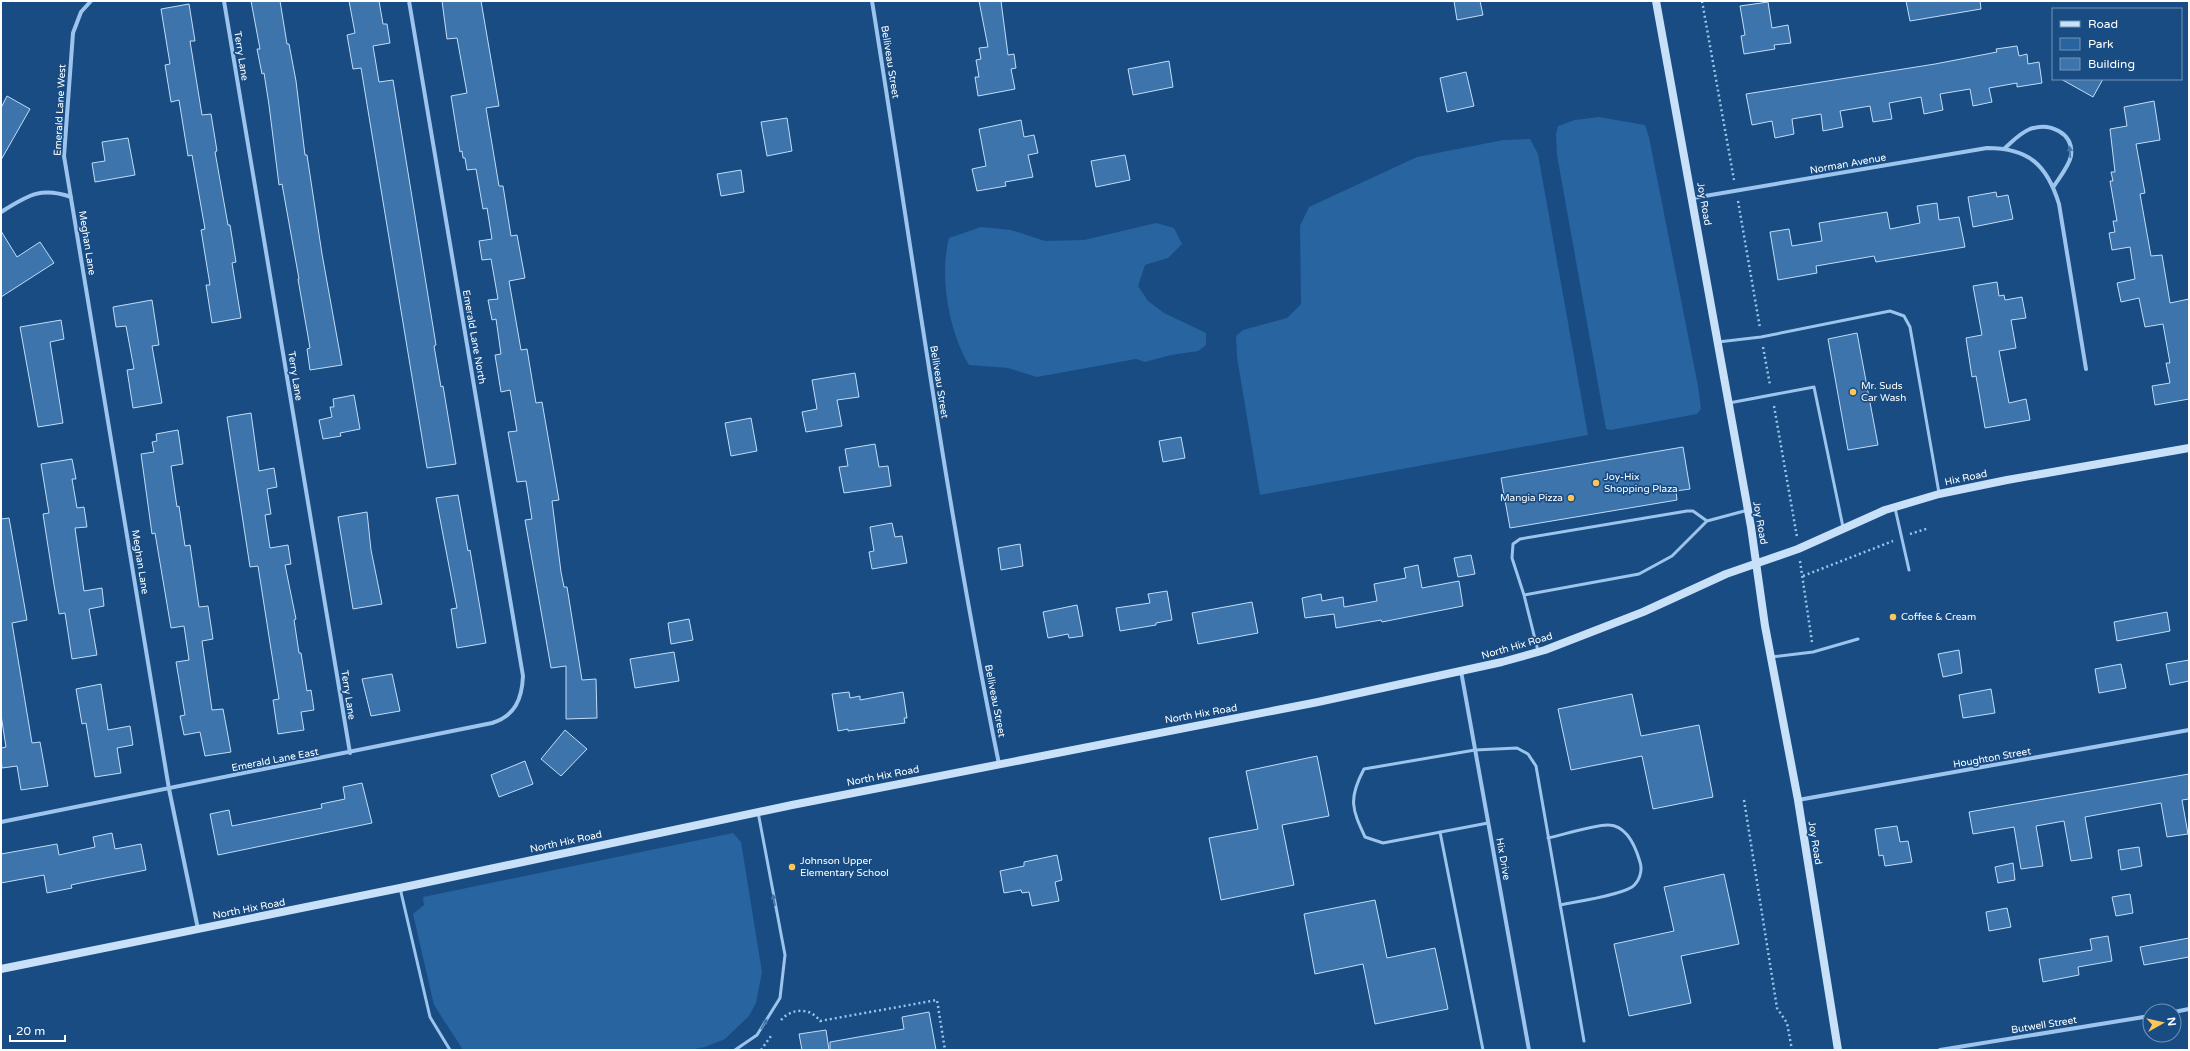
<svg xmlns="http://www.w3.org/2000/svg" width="2190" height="1051" font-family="'Varela Round',sans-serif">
<rect width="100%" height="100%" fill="#184c83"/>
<!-- green -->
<path fill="#2764a0" d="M1599,117L1645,125L1649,137L1698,386L1701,409L1697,414L1611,430L1606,429L1557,155L1556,134L1558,126L1575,120Z
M1530,139L1538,154L1588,435L1260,495L1237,357L1236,336L1243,330L1287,318L1301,304L1300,226L1309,207L1417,157L1503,140Z
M1156,223L1174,228L1182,244L1168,258L1145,265L1138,286L1148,301L1164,313L1206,333V345L1198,351L1171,355L1145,362L1136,359L1037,377L1008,368L969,365C949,331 939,277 949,238L981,227L1011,230L1045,241L1084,240Z
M733,833L741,842L762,972L756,1003L749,1016L725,1039L705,1047L690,1050H463L434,1005L413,914L424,905L423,897Z"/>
<!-- building -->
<path fill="#3c74ab" stroke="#c1ddf9" d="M251,1H280L287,44H289L296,81L305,155H307L322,254L342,365L310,370L307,349L310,348L298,279H299L282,184L279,185L269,105L264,73L262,74L257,49H260Z
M349,1H379L383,24H387L390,43L373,46L379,82L393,80L436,345L434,346L441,387L443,386L456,464L427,468L361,68L353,69L347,35L355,33Z
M442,1H481L499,106L486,108L499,186H503L511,236L517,235L525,278L509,281L521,350L527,349L536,403L542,402L559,500L552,501L561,572L564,587H567L582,680L596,679L597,718L566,719V666L551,668L525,520L532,519L526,481L517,482L508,432L517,431L510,390L501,392L495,355L501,354L496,319L492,320L488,300L498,299L491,259L482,260L479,241L492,239L487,208L483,209L476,169L467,170L465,158H463L462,151L460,152L451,96L467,93L457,38L447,39Z
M979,1H1001L1008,55L1014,54L1016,68L1011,69L1015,89L978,96L975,77H979L976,60L981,59L979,48L988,47Z
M1454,1H1480L1483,15L1457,20Z
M1906,1H1980L1981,9L1910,21Z
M1768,2L1772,28L1788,25L1791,43L1774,45L1775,49L1744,54L1741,36L1745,35L1740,6Z
M189,4L195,41H190L202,115L211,114L217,151L215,152L228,225H230L236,262L232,263L241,318L212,323L206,285H210L201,230L205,229L192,155L188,156L179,100L171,102L165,65L170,64L161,9Z
M2017,46L2019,56L2027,54L2028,64L2039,62L2042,83L2017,87V83L1989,88L1992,102L1973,106L1970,89L1940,94L1943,110L1924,114L1921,97L1889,103L1892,119L1873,122L1870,106L1840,111L1843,127L1823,131L1821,114L1792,119L1794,134L1775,138L1772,121L1752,125L1746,94L1935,64L1997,52L1996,49Z
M1169,61L1173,87L1133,95L1128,69Z
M1466,72L1474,106L1447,112L1440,78Z
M2061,79H2103L2093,97Z
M7,96L30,109L1,160V108Z
M2154,101L2160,140L2136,144L2145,193L2140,194L2151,256L2162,255L2170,303L2189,299V399L2155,405L2152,386L2170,383L2166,363H2170L2163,324L2145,327L2139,298L2121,302L2117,283L2135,279L2130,247L2112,250L2109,233L2115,232L2113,221H2117L2110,181H2113L2111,172H2115L2110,129L2127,126L2124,107Z
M787,118L792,151L767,156L761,122Z
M1021,120L1024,137L1034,135L1038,153L1028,155L1033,177L1005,182L1006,186L977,191L972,169L986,166L979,129Z
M128,138L135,175L95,182L92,163L105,161L102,142Z
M1125,155L1130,180L1096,187L1091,161Z
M741,170L744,192L721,196L717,174Z
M1996,192L1997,197L2008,195L2013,219L1973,227L1968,197Z
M1937,203L1939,220L1959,217L1965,247L1876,262L1874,256L1816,266L1817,273L1778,280L1770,232L1789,229L1792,246L1822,241L1819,223L1887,212L1890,229L1920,223L1917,206Z
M1,231L17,257L40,242L54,263L1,297Z
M1997,282L1999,296L2004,295L2005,300L2022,297L2026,318L2011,320L2016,348L1999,351L2009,403L2026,399L2030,420L1985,428L1976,376L1972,377L1966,338L1982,335L1973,286Z
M152,300L159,345L152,346L162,403L133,408L127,370L134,369L126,326L116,327L113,307Z
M61,320L64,339L50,342L63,423L38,427L20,327Z
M1857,333L1878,445L1848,450L1828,339Z
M855,373L859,397L837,400L842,426L806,432L802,412L817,409L812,380Z
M354,395L360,429L340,433L341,436L323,439L319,420L332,417L330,407H334L333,399Z
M251,413L259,471L274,468L277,487L267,489L271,514L265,515L270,548L288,545L291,564L285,565L296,619L294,620L299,653H301L307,691L311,690L314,710L301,712L304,730L278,734L273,700L279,699L270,643L258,566L250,567L227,417Z
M751,418L757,451L731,456L725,423Z
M178,430L183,464L171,466L177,507L179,506L185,546L190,545L199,607L208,606L213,639L202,641L212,710L223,709L231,752L205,756L200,732L184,735L180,716L185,715L176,662L189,660L184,626L171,628L155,533L152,534L141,454L154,452L152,442L157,441L156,434Z
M1181,437L1185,458L1163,462L1159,441Z
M875,444L879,467L888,466L891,486L844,493L839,467L848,466L845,449Z
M1683,447L1690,489L1676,491L1677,500L1510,528L1501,478Z
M72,459L76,479H72L77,508L84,507L87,527L75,528L84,591L102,588L104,606L89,609L97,655L72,659L65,613L59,614L54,585L43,514L49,513L41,464Z
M458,495L468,551L470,550L486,643L457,648L451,609L457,608L436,498Z
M367,512L371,550L382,604L353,609L338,517Z
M9,518L27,620L12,623L32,743L40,742L48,786L21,790L17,766L2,768L1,759V748L6,747L1,715V519Z
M892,523L895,537L902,536L907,563L872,569L869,552L874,551L870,527Z
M1020,544L1023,566L1001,570L998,548Z
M1471,555L1475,574L1458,577L1454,558Z
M1418,565L1422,588L1459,581L1463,606L1382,622L1381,620L1336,628L1334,614L1305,618L1302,598L1321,594L1322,601L1343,597L1344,607L1377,601L1374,584L1406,578L1404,568Z
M1167,591L1172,620L1156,623V625L1120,631L1116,608L1150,603L1148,594Z
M1252,602L1258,633L1198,644L1192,613Z
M1077,605L1083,636L1069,638L1068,634L1048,638L1043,612Z
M2167,612L2170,631L2117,641L2114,622Z
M689,619L693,640L671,644L668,623Z
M1959,650L1962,673L1943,677L1938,654Z
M674,652L679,681L635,688L630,659Z
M2189,660V681L2170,685L2166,664Z
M2121,664L2126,688L2099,693L2095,669Z
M392,674L400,711L371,716L362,679Z
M101,684L108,730L130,726L133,745L117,748L121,773L95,777L86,723L82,724L76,689Z
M1991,689L1995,713L1963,718L1959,695Z
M849,692L850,698L860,696V700L903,692L907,718H904L905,723L848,731V729L838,731L832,694Z
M1632,694L1641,736L1699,725L1713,797L1653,809L1642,756L1571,770L1558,709Z
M565,730L587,749L561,776L541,759Z
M1317,756L1329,816L1282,825L1294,885L1221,900L1209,838L1258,829L1246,771Z
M525,761L533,784L499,797L491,775Z
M2189,774V799L2182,800L2188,834L2167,837L2161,803L2085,817L2092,858L2071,861L2064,821L2036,826L2043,866L2021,869L2014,827L1973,834L1969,812Z
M362,783L372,823L218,855L210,814L229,810L232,826L322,808L321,804L345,799L343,787Z
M1897,826L1900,842L1908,841L1912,862L1885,866L1883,855L1879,856L1875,829Z
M112,833L115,849L141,844L146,870L85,882L71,885L72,888L47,893L44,875L1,883V854L57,844L59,855L95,847L93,837Z
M2139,847L2142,866L2121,870L2118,850Z
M1057,855L1062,880L1055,882L1059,901L1032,906L1029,892L1022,893L1021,890L1004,893L1000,871L1024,866V862Z
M2013,863L2015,880L1998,883L1995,867Z
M1724,874L1739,944L1681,956L1691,1003L1629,1016L1614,944L1674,931L1664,887Z
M2130,894L2133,913L2116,916L2112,897Z
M1375,900L1387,958L1435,948L1448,1009L1375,1024L1363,964L1315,974L1304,914Z
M2007,908L2011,927L1989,931L1986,912Z
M2108,936L2112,961L2078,967L2079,975L2043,982L2039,959L2092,950L2090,939Z
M2189,938V957L2144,965L2140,947Z
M929,1012L936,1050H830V1042L904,1029L902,1017Z
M826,1030L829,1050H802L799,1034Z"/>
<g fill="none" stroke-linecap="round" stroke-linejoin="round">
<!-- path -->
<path stroke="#9cc4ec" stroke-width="2.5" stroke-dasharray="2 3" stroke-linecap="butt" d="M1702,1L1734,180
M1738,201L1760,328
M1763,347L1770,385
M1774,406L1797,537
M1910,534L1929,528
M1800,561L1812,642
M1803,576L1893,541
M1744,800L1777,1008L1787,1023L1792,1050
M781,1020C792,1008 810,1007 820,1021L937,1000L945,1050
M761,1050L771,1036"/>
<!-- lane -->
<path stroke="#9cc4ec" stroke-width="3" d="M1718,342L1761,337L1890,311L1904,316L1910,327L1939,493
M1729,403L1814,387L1843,527
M1895,508L1909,570
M1524,595L1512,558L1513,544L1520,539L1687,511H1693L1707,521
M1538,651L1524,595L1639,574L1672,556L1707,521L1748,510
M1771,657L1813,652L1858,639
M1488,823L1383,843L1365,837C1352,809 1348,799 1364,769L1475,750L1517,748L1528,754L1536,766L1584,1041
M1440,832L1483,1050
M1548,838C1562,835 1597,824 1609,825C1627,826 1636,848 1640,862C1643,871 1639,882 1632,887C1617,896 1579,901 1560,905
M400,888L430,1017L450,1050
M735,1050L757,1035L780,998L785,955L758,812"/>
<!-- street -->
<path stroke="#9cc4ec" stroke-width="4" d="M91,1L81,12L73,33L64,156L169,789L198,929
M224,1L350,753
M872,1C913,256 947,511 999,764
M2005,148C2013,141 2020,133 2030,129C2050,122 2074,133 2071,156C2069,166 2059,178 2054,186
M1693,198L1987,148C2029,148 2047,165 2059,204L2086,369
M1,212C27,196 40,186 71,197
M1461,671L1529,1050
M1798,800L2189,730
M1,822L492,723C515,716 522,699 523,676L409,1
M2174,1012L2189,1009
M1940,1050L2150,1016"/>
<!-- secondary -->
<path stroke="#c9e0f9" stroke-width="8" d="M1656,1L1751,527L1765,626L1798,800L1838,1050
M1,969L400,888L792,805L1318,702L1502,662L1545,650L1643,612L1726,574L1798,549L1885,510L1939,494L2007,480L2189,448"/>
</g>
<!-- one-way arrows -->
<defs><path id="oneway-solid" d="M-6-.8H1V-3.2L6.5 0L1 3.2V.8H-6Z"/></defs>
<g fill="#4676a8">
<use href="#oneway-solid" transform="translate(2070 152) rotate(-93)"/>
<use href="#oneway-solid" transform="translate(774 900) rotate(-101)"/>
<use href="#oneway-solid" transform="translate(764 1024) rotate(-59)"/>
</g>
<!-- markers -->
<g fill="#ffc657" stroke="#184c83" stroke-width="1.5">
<circle cx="1853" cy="392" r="4"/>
<circle cx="1596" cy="483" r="4"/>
<circle cx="1571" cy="498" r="4"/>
<circle cx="1893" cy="617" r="4"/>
<circle cx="792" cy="867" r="4"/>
</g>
<g text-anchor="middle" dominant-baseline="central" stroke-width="3.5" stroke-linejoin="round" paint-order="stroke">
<!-- street labels -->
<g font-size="10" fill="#fff" stroke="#184c83">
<text transform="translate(241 56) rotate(81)">Terry Lane</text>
<text transform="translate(890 62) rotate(81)">Belliveau Street</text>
<text transform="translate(60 110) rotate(-87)">Emerald Lane West</text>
<text transform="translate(1848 164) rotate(-10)">Norman Avenue</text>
<text transform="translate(1704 204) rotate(80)">Joy Road</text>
<text transform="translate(87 243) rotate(81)">Meghan Lane</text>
<text transform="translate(474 337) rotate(80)">Emerald Lane North</text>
<text transform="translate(295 376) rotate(81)">Terry Lane</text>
<text transform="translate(939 382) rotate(81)">Belliveau Street</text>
<text transform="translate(1966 478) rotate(-12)">Hix Road</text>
<text transform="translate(1760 523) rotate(80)">Joy Road</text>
<text transform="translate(140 562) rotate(81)">Meghan Lane</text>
<text transform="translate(1517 646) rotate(-16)">North Hix Road</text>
<text transform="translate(348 695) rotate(81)">Terry Lane</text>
<text transform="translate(995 701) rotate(79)">Belliveau Street</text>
<text transform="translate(1201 714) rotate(-10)">North Hix Road</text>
<text transform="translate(1992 758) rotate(-10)">Houghton Street</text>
<text transform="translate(275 760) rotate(-11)">Emerald Lane East</text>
<text transform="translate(883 776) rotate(-11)">North Hix Road</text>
<text transform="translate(566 842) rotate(-12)">North Hix Road</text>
<text transform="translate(1815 843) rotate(81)">Joy Road</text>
<text transform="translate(1503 859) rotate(80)">Hix Drive</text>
<text transform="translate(249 909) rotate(-11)">North Hix Road</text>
<text transform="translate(2044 1025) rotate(-9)">Butwell Street</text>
</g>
<!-- poi labels -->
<g font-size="10" fill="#fff" stroke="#184c83" text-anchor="start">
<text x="1861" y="386">Mr. Suds<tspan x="1861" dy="12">Car Wash</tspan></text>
<text x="1604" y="477">Joy-Hix<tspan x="1604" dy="12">Shopping Plaza</tspan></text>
<text x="1563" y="498" text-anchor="end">Mangia Pizza</text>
<text x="1901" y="617">Coffee &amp; Cream</text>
<text x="800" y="861">Johnson Upper<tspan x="800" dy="12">Elementary School</tspan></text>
</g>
</g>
<!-- border -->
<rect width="2190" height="1051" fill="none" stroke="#ffffff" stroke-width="4"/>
<!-- legend -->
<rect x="2052" y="8" width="130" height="72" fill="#184c83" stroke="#7494b5"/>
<rect x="2060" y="21" width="20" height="6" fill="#c9e0f9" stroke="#7494b5"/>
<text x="2088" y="28" font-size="12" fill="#ffffff">Road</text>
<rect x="2060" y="38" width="20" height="12" fill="#2764a0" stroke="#7494b5"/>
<text x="2088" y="48" font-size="12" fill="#ffffff">Park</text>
<rect x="2060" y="58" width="20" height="12" fill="#3c74ab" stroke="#7494b5"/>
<text x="2088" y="68" font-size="12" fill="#ffffff">Building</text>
<!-- north arrow -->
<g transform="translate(2162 1023) rotate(82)"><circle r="19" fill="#184c83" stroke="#7494b5"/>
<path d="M0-3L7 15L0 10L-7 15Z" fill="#ffc657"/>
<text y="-6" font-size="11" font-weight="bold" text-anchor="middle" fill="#ffffff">N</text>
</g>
<!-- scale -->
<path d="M10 1035v6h55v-6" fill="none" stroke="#ffffff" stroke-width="2"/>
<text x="16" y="1035" font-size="12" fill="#ffffff" stroke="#184c83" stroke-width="3" paint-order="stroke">20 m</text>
</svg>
